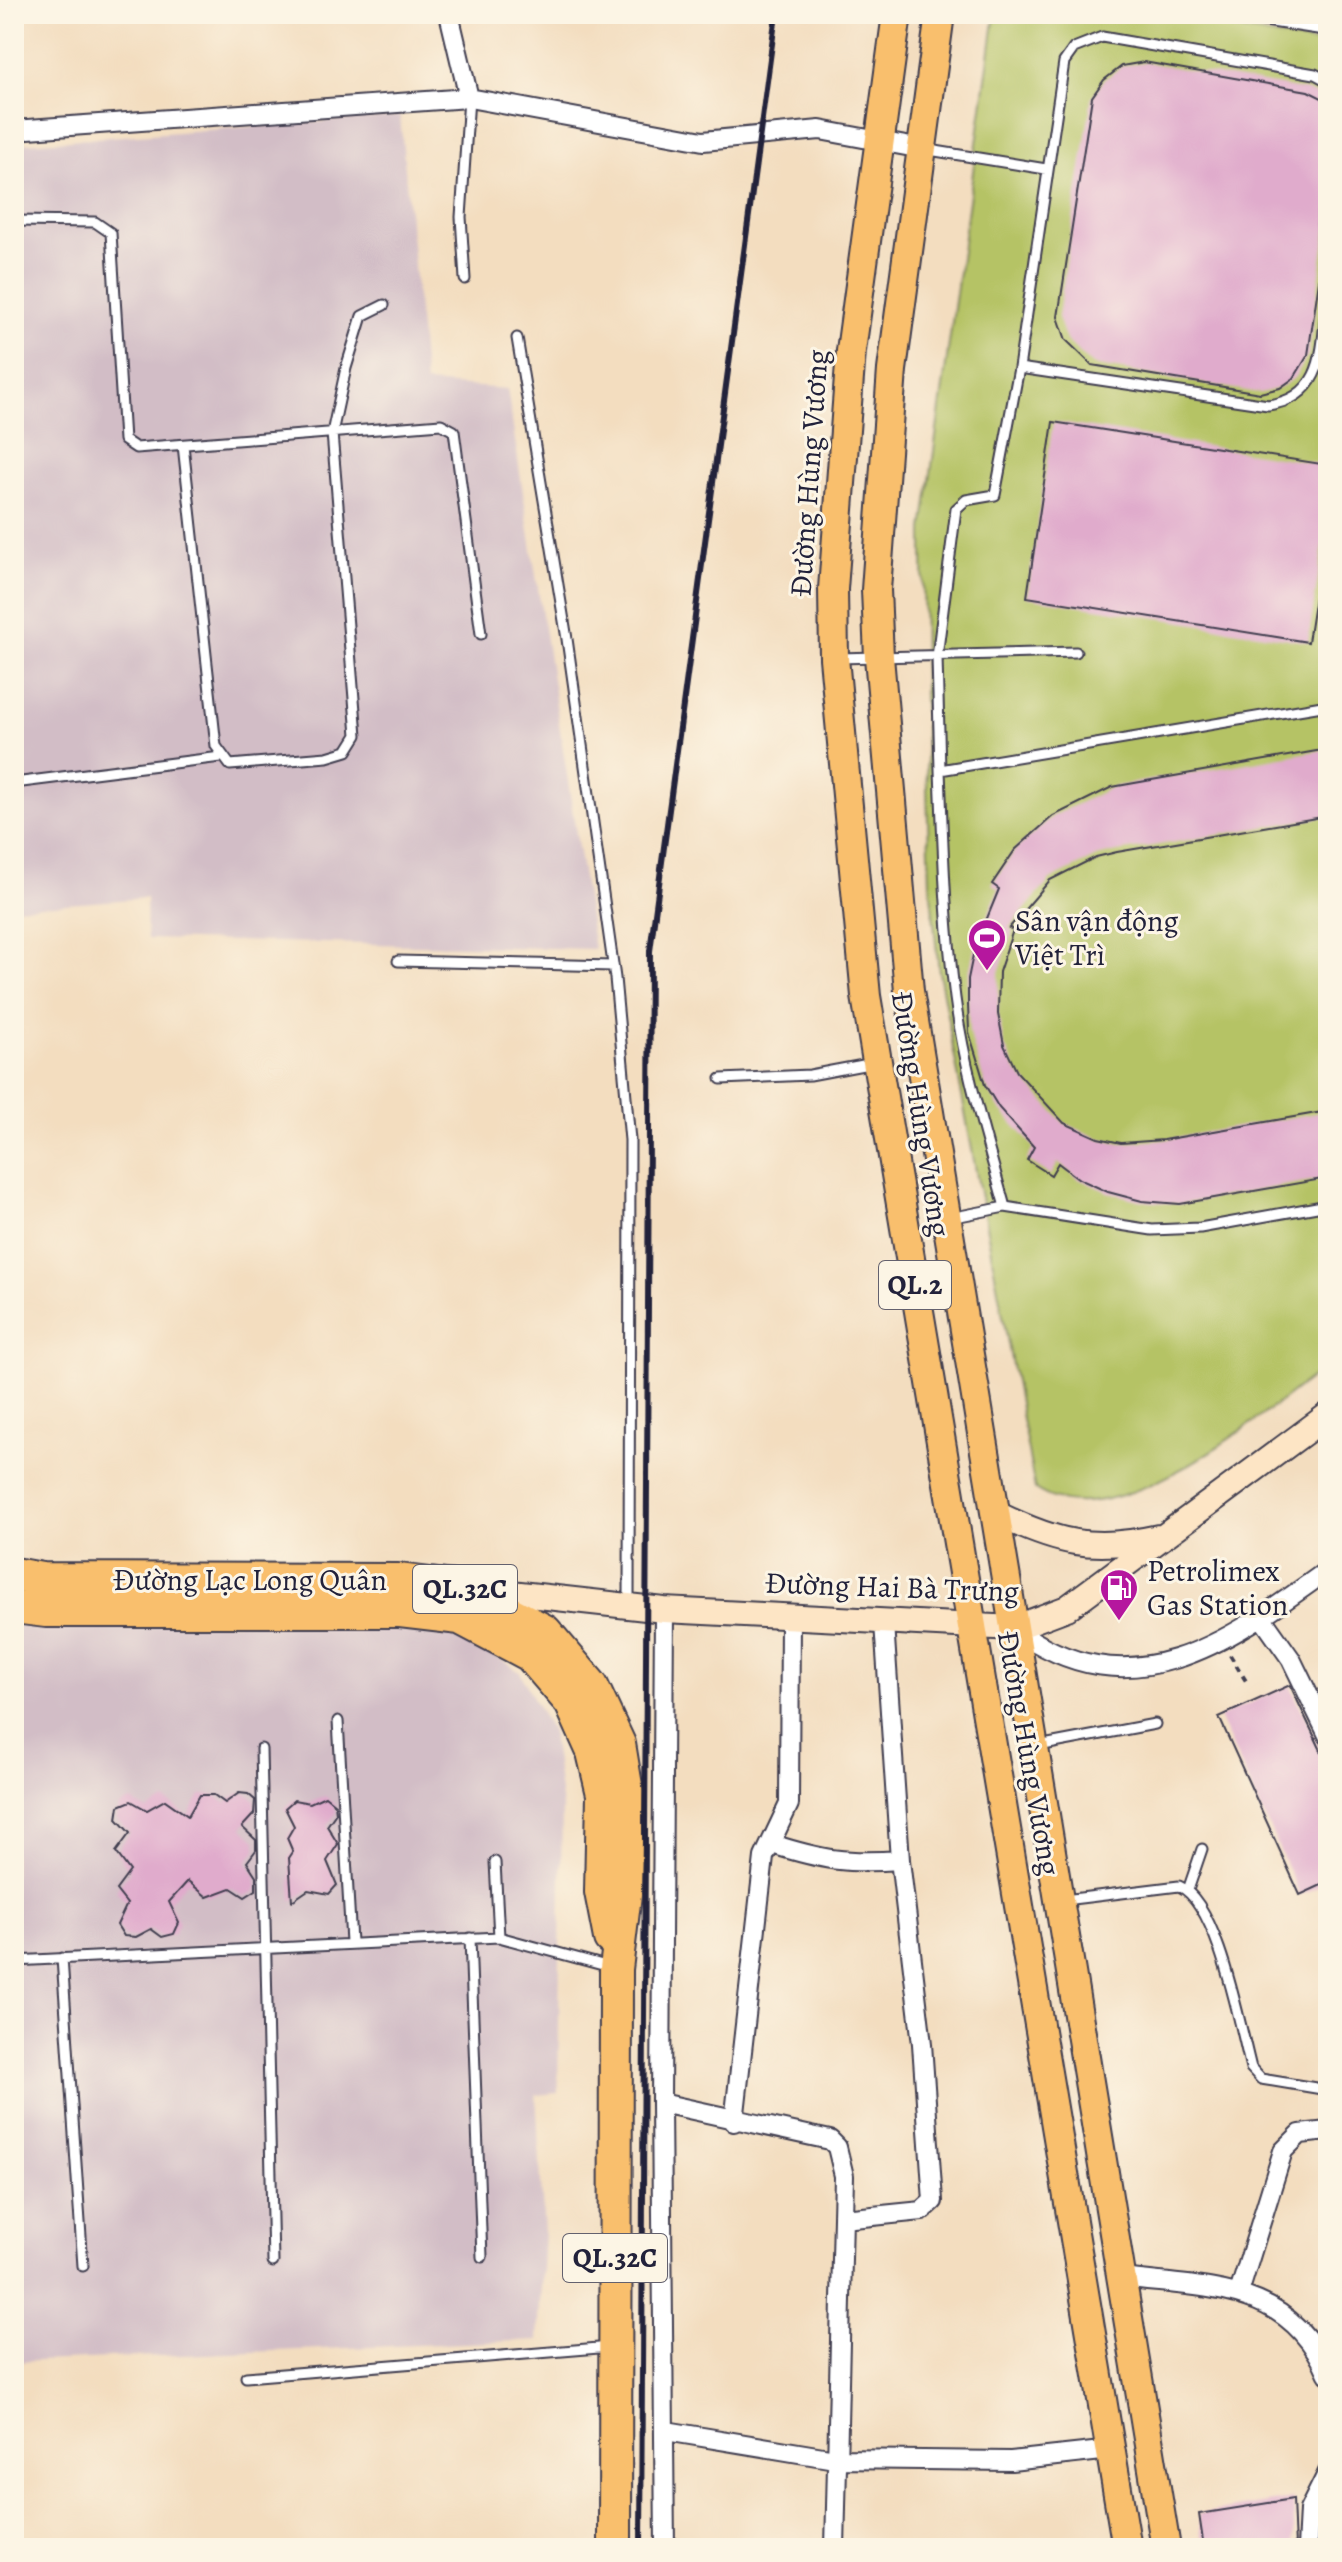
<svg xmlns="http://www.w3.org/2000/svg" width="1342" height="2562" font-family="Alegreya,serif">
<rect width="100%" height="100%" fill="#fcf5e5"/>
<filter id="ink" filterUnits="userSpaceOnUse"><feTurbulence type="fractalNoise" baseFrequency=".0125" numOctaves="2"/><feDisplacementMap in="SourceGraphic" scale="16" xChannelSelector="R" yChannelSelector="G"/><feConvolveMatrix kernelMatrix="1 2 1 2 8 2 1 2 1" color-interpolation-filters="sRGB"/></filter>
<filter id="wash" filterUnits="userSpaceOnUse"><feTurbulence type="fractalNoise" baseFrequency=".006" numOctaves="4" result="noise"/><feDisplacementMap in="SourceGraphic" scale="32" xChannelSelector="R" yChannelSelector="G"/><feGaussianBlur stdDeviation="1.8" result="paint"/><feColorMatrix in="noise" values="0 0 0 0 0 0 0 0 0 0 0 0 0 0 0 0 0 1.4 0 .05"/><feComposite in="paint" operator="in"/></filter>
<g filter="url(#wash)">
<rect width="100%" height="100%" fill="#f3ddbf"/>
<!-- industrial -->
<path fill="#d2bdc6" d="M400,116L425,383L507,389L594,949L147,939L146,898L14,908V144Z
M14,1621L320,1623L464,1635L520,1672L552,1734L562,1807L558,2093L536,2095L544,2233L538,2340L14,2362Z"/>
<!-- green -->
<path fill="#b5c365" stroke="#6c7250" stroke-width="2" d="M995,14H1154L1328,45V1365C1264,1412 1116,1544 1035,1489L939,972L930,884L924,694L923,530Z"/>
<g id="blocks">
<!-- building -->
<path fill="#e0abcc" d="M1144,62L1308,91L1322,98L1328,105V220L1308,355L1294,378L1280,388L1260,393L1092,365L1066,340L1058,317L1092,97L1104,80L1122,66Z
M1053,422L1328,465V513L1308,642L1027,597Z
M1328,749V816L1117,852L1096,857L1050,880L1009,928L1013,930L999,972L998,1014L1004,1045L1017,1072L1064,1123L1098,1138L1121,1143L1163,1140L1328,1111V1178L1180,1204L1142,1201L1108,1192L1079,1179L1058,1163L1051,1175L1027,1160L1034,1147L999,1108L985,1085L969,1032L968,1005V979L974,950L999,889L992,884L1015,850L1053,816L1112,787Z
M1290,1685L1328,1765V1882L1300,1895L1219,1717Z
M239,1793L248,1794L255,1800L254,1814L242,1827L256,1840V1850L247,1862L256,1876V1890L245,1897L231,1888L207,1897L188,1881L169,1902L179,1923L174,1934L162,1937L151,1929L136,1937L124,1936L117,1925L127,1904L116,1890L130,1871L116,1852L130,1833L117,1819L119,1806L131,1801L147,1810L165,1800L188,1816L200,1795H214L225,1803Z
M325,1796L335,1804L336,1813L327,1826L338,1844L327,1861L337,1885L329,1894L308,1890L292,1901L289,1858L293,1852L287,1838L294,1826L285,1808L294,1800L310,1803Z
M1293,2499L1295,2548H1204L1199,2514Z"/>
</g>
</g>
<g filter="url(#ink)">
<use href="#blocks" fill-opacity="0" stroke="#413e4f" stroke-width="2"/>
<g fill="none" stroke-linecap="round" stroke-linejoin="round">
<!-- lane casing -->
<g stroke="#413e4f" stroke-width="13">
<path id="lane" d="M923,149L1046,169
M14,221L95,222L111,233L124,440L136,448L441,424L454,431L481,634
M465,279L461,217L469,98
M517,338L567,639L615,978L630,1140L629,1603
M1019,368L1268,405C1328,397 1321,343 1328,293
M183,445L216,746L230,765L327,757L347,751L357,735L332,433L346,368L362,316L384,305
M838,658L1076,652
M940,770L937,657L956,509L966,500L995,495L1019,368L1064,62L1074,48L1102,37L1315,74L1328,81
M14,783L221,757
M398,961L613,966
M721,1079L810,1075L874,1063
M1005,1207C986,1138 964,1068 955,998C945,922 943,846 940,770L1328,705
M950,1218L1005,1207L1152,1230L1200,1228L1328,1205
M338,1721L351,1942
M1038,1746L1155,1724
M261,1749L273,2262
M495,1862L499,1937
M1188,1890L1202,1849
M1064,1900L1179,1886C1218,1902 1240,2027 1251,2068L1261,2079L1328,2090
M470,1938L482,2257
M62,1958L83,2266
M14,1961L499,1937L610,1967
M246,2377L611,2347"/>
</g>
<!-- street casing -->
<g stroke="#413e4f" stroke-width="22">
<path id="street" d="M449,14L469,98
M1248,14L1328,26
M14,130L469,98L703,141L820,130L922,149
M664,1610L661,2103L665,2548
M1262,1618L1291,1659L1328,1735
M1014,1628C1131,1714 1228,1642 1328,1570
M772,1844C822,1860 847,1864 900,1860
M661,2103L830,2140L837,2147L844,2176L835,2548
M734,2122L764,1857L789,1804L790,1617
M843,2219L922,2211L933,2201L922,2044L900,1860L884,1623
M1122,2278C1207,2289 1289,2282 1328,2374
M1239,2293L1283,2151L1300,2134L1328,2131
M666,2431L835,2459L1011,2461L1111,2450
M1307,2548L1309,2510L1328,2472"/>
</g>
<!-- secondary casing -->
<g stroke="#413e4f" stroke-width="28">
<path id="secondary" d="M995,1513C1056,1543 1092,1552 1159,1537
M475,1589L664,1610L1014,1628L1067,1608L1328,1415"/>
</g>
<!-- primary casing -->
<g stroke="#413e4f" stroke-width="32">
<path id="primary" d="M897,14L851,351L833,589L834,658L866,996L1127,2548
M940,14L892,370L876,590L879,657L909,991L1166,2548"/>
</g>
<!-- highway casing -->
<g stroke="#413e4f" stroke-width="36">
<path id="highway" d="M14,1574L42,1579L398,1580L463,1588L545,1631L592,1686L619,1744L627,1792L625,1894L616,1969L615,2548
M14,1607L46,1611H400L460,1618L530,1655L571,1703L593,1752L603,1794L601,1892L610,1938"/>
</g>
<!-- path -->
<path stroke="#413e4f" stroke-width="4" stroke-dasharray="6 6" stroke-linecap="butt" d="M1230,1655L1246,1681"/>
<!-- lane -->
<use href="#lane" stroke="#fff" stroke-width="9"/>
<!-- street -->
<use href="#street" stroke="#fff" stroke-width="18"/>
<!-- secondary -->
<use href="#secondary" stroke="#fde5c5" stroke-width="24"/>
<!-- primary -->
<use href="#primary" stroke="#f9bf6d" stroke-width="28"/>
<!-- highway -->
<use href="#highway" stroke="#f9bf6d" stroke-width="32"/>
<!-- rail -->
<path stroke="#22223b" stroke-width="6" d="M641,2548L650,951L776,14"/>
</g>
</g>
<!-- icons -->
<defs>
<g id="stadium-pin" transform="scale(2)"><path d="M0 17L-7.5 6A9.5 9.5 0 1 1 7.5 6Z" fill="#b5179e" stroke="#fcf5e5"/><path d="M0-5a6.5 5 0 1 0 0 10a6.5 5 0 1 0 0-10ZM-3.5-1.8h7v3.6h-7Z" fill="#fff"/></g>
<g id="fuel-pin" transform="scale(2)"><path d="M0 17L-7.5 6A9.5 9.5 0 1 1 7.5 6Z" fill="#b5179e" stroke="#fcf5e5"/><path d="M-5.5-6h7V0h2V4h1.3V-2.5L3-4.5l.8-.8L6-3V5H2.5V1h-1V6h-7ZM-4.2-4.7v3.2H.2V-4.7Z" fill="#fff"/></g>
</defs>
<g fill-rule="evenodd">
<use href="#stadium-pin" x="987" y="938"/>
<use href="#fuel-pin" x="1119" y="1588"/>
</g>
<g text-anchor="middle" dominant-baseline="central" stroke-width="6" stroke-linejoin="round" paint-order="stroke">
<!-- shield labels -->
<g fill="#fcf5e5" stroke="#63616e" stroke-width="2">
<rect x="879" y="1261" width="72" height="48" rx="6"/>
<rect x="413" y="1565" width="104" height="48" rx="6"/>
<rect x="563" y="2234" width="104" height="48" rx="6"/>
</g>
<g font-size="28" font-weight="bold" fill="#22223b">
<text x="915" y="1285">QL.2</text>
<text x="465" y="1589">QL.32C</text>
<text x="615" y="2258">QL.32C</text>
</g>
<!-- street labels -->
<g font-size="30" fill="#22223b" stroke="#fcf5e5">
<text transform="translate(809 473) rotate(-86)">Đường Hùng Vương</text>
<text transform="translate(921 1114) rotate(81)">Đường Hùng Vương</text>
<text x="250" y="1580">Đường Lạc Long Quân</text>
<text transform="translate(892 1587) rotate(2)">Đường Hai Bà Trưng</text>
<text transform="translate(1029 1753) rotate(80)">Đường Hùng Vương</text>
</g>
<!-- poi labels -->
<g font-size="30" fill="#22223b" stroke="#fcf5e5" text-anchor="start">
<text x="1015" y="921">Sân vận động<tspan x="1015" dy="34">Việt Trì</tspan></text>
<text x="1147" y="1571">Petrolimex<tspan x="1147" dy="34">Gas Station</tspan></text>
</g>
</g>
<!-- margin -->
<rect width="1342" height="2562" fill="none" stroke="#fcf5e5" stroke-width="48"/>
</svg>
